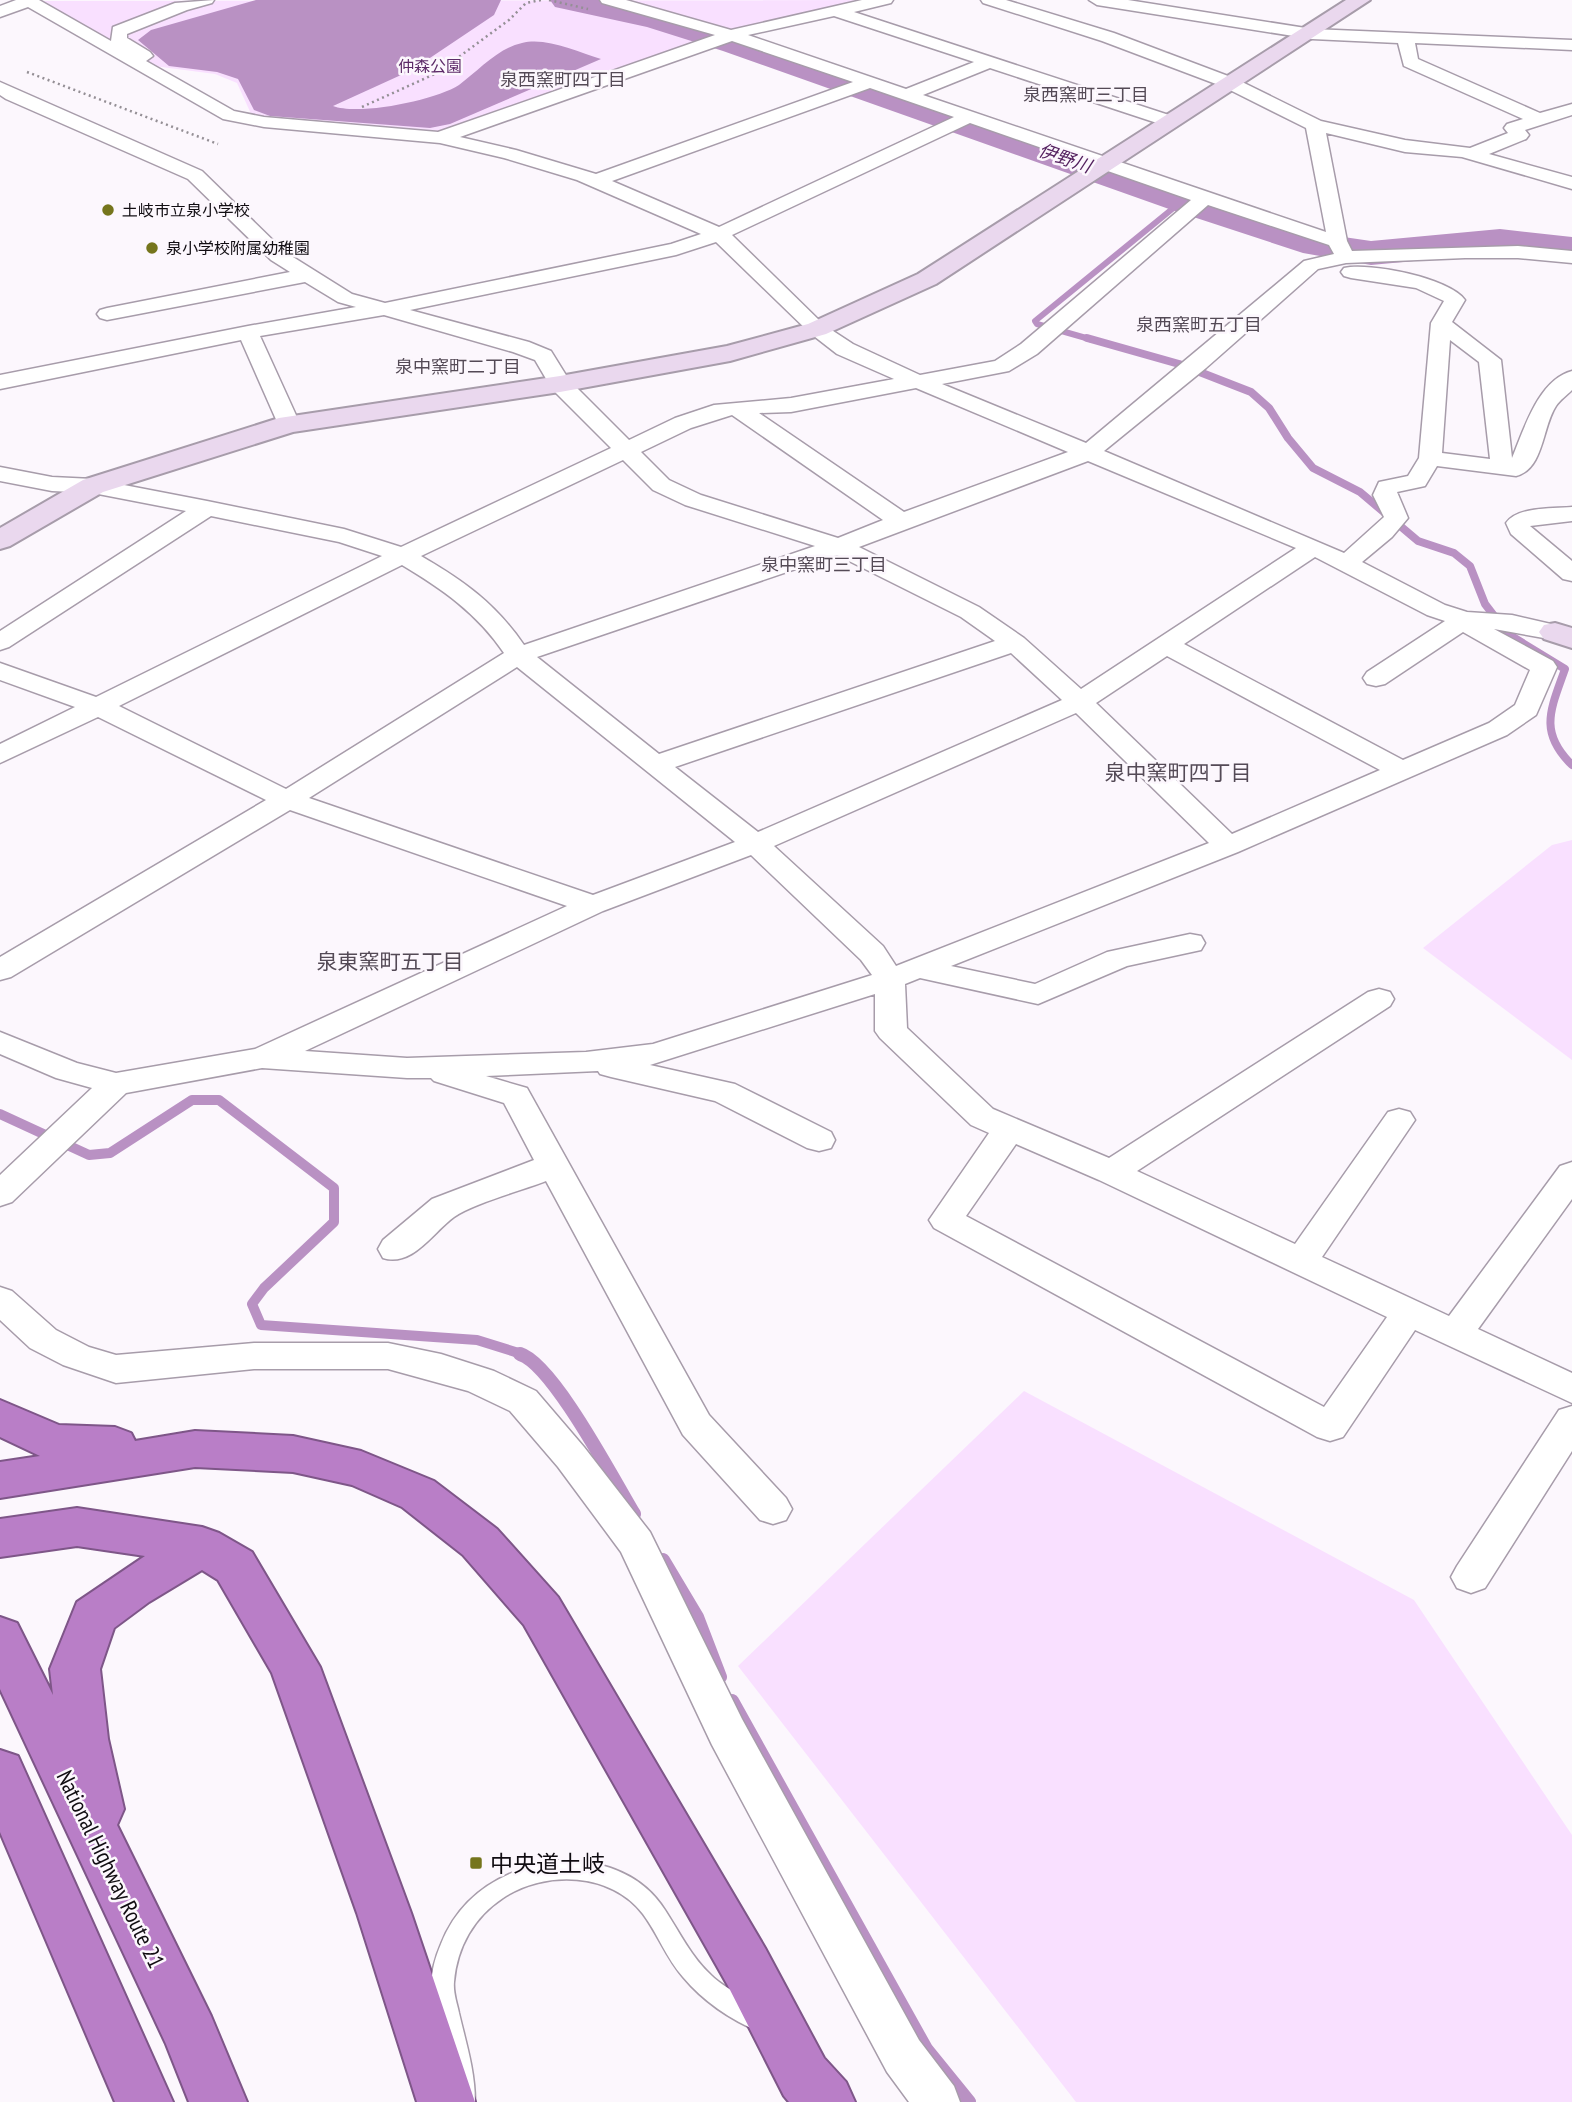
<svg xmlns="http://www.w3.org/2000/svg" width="1572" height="2102" font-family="'PT Sans Narrow','Noto Sans JP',sans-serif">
<rect width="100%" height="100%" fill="#fcf7fd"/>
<!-- green -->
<path fill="#f9e0ff" d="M873,0L738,30L460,128L434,133L280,121L252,116L237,83L215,74L154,66L43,1Z
M1572,840V1060L1423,948L1552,845Z
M1024,1391L1414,1600L1572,1835V2102H1076L738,1666Z"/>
<!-- water -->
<path fill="#b991c3" d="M256,0H501L494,15L412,70L333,106C359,116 436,100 459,85C478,71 498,48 522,43C547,37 577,52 601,59L450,124L430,128L270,116L254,110L238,79L217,72L169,66L138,40L151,30Z"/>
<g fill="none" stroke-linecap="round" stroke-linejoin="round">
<!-- stream-far3 -->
<path stroke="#b991c3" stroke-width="6" d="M1093,340L1037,324L1035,321L1182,201"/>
<!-- stream-far2 -->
<path stroke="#b991c3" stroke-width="8" d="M1087,338L1179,364L1251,392L1269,408L1288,438L1313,468L1360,492L1418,541L1454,553L1470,566L1485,604L1508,634L1565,669C1551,709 1538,732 1572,765"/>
<!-- stream-far1 -->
<path stroke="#b991c3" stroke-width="10" d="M0,1114L89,1155L110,1153L192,1100H219L334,1188V1222L264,1288L252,1304L261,1325L477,1340L525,1355"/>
<!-- stream -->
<path stroke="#b991c3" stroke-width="14" d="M520,1354C553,1364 614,1481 634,1514
M663,1560L697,1617L720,1677
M732,1701L926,2049L969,2102"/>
<!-- river -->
<path fill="#b991c3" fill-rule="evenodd" d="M550,0H611L666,12L747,37L1195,193L1323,234L1371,241L1500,229L1572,237V261L1500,253L1371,265L1303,253L1169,209L723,51L647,27L555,7Z"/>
<!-- lane casing -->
<g stroke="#a79caa" stroke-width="3">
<path id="lane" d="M557,1860C599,1860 641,1872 665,1910C680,1933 691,1957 712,1976C725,1989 766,2009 771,2021L768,2029L760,2032C731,2020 703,2001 683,1977C666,1958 658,1934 643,1914C611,1872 545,1870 503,1898C474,1917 457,1947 454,1982C453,1993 457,2003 459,2013C466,2043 475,2071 475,2102H451C452,2063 436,2029 432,1991C430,1975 435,1958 441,1944C461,1893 505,1869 557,1860Z"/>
</g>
<!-- street casing -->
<g stroke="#a79caa" stroke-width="3">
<path id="street" d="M16,0H39L111,41L113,27L175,3L214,0L212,3L187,10L127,34V38L150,52L153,56L146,61L234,111L264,117L438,132L715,35L602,3L600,0H626L731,30L862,0H893L891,3L854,12L1175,117L1178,121L1175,125H1163L990,68L923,95L1326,232L1306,128L1224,87L1102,41L983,3L981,0H1006L1114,33L1236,79L1321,121L1405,140L1470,148L1508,133L1504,128L1507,124L1523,119L1404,66L1398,43L1312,39L1097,5L1089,0H1128L1312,29L1572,40V50L1415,43L1418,59L1540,113L1572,104V115L1525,130L1529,135L1526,139L1489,154L1572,177V189L1462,157L1405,152L1326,133L1347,241L1352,251L1518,246L1572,251V263L1518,258H1465L1346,263L1318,269L1206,368L1104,451L1344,553L1384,517L1373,495L1379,482L1408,476L1419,458L1431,323L1444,301L1416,288L1351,278L1344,276L1341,272L1344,268C1369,262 1450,278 1465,300L1452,322L1501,360L1512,458C1524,430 1538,380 1572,371V390C1567,395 1560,400 1556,406C1542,427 1544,469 1516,476L1437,466L1425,486L1397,492L1408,518L1392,537L1362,562L1445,605L1467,612L1512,615L1564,627L1568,632L1564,637L1555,640L1494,629L1553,661L1557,667L1536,715L1507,735L1238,852L951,966L1035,984L1107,952L1190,934L1201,936L1205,943L1201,950L1127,966L1038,1004L920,978L905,984L907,1028L993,1109L1109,1158L1368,992L1379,989L1390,992L1394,999L1390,1006L1137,1171L1295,1244L1388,1112L1399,1109L1410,1112L1415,1120L1322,1257L1449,1316L1560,1166L1572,1162V1199L1478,1329L1572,1373V1403L1415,1330L1343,1437L1330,1441L1317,1437L934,1228L929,1220L989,1133L971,1125L880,1038L875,1031V994L650,1065L735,1084L831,1132L835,1140L831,1148L819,1151L807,1148L715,1101L611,1077L600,1074L598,1071L486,1076L527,1088L709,1415L786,1498L792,1509L786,1520L773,1524L760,1520L683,1435L546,1181C523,1190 472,1204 454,1217C432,1233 413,1267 383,1258L378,1249L383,1240L432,1199L534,1160L504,1103L434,1081L431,1078H407L262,1068L126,1093L12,1202L0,1206V1175L92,1088L56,1078L0,1054V1032L77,1063L116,1073L255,1049L567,906L290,810L11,977L0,980V957L266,800L98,717L0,763V744L75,707L0,680V663L96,697L382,556L339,542L211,516L9,647L0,650V631L186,511L93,493L52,491L0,481V467L52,477L93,479L207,501L344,529L401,547L611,448L552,389L535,360L513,352L384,315L260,336L300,424L297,429H281L278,424L241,340L0,389V375L248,326L356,307L338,302L305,282L107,320L100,318L97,314L100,310L107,308L290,272L271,260L188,179L6,99L0,95V82L202,171L285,252L352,294L385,303L671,244L701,234L577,180L504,158L440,143L264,127L223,119L28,7L0,17V6ZM834,16L974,62L906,89L748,35ZM732,41L853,82L596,174L516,150L460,137ZM870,88L954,117L719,227L612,181ZM970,123L1191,200L1021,344L995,361L920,375L853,344L824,325L732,235ZM1208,205L1329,245L1334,254L1304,261L1086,443L942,384L1009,371L1037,354ZM716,242L810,333L837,354L894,379L791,398L714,405L675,418L629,440L569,380L551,351L529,342L410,310L676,255ZM1450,340L1479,362L1490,459L1442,453ZM916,388L1068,452L904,512L759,413L791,412ZM732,415L883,520L838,538L701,495L669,480L641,452L691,428ZM623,460L653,490L685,505L815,546L524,645C495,603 464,581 421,556ZM1088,461L1296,548L1081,689L1024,638L979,607L859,547ZM837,555L961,617L995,641L659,754L537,657ZM1315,557L1427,615L1445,621L1367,672L1363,678L1367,684L1376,686L1385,684L1463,632L1530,670L1515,705L1489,723L1403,760L1184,644ZM402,565C442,589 477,613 504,653L286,789L119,706ZM1011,653L1062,700L758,832L675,767ZM1167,656L1380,770L1232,834L1096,703ZM517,667L735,842L593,895L309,798ZM1076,713L1209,843L896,966L883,946L774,846ZM751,855L861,960L872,975L653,1044L586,1052L407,1058L305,1051L603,911ZM1016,1144L1099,1180L1387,1317L1324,1407L966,1216Z
M1572,507V521L1530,526L1572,561V581L1563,579L1511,534L1506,523C1518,506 1553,509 1572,507Z
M0,1287L12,1291L56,1330L89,1347L116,1355L254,1343H388L441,1354L494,1371L536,1391L584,1447L650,1532L742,1719L919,2040L954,2086L960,2102H909L887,2072L712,1745L621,1552L558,1467L510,1411L468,1391L388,1369H254L116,1383L63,1365L30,1348L0,1320Z
M1572,1406V1451L1485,1588L1471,1593L1457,1588L1451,1577L1457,1566L1559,1410Z"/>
</g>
<!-- secondary casing -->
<g stroke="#a79caa" stroke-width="4">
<path id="secondary" d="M1346,0H1370L936,284L826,334L730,361L560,392L293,432L103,492L10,546L0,549V528L83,480L279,418L560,376L727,346L808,324L918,274Z
M1555,623L1572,628V648L1544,639L1539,632L1544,625Z"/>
</g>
<!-- highway casing -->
<g stroke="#7e5688" stroke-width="4">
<path id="highway" d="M0,1400L59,1425L115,1427L131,1433L135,1441L195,1431L293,1436L361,1451L434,1481L497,1529L558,1597L765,1948L824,2058L846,2082L855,2102H789L784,2096L727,1984L524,1625L463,1555L402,1507L352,1485L293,1472L195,1467L0,1498V1462L40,1456L0,1437Z
M77,1508L202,1527L219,1533L252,1552L320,1667L411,1913L475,2102H417L357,1913L272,1673L218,1580L202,1570L149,1602L114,1628L100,1669L108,1739L124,1809L117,1825L211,2016L247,2102H189L166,2044L0,1689V1617L17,1623L53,1695L50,1669L77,1602L145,1556L77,1546L0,1557V1519Z
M0,1750L18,1756L173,2102H115L0,1832Z"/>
</g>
<!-- path -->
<path stroke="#948f95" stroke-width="2.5" stroke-dasharray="2 3.5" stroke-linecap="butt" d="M549,0L588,9
M27,72L218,144
M362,107L437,73L509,20L526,3L541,0"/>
<!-- lane -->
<use href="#lane" fill="#fff" fill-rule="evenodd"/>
<!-- street -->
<use href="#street" fill="#fff" fill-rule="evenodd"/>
<!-- secondary -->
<use href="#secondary" fill="#ead8ee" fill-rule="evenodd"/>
<!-- highway -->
<use href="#highway" fill="#b97ec7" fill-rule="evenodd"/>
</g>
<!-- markers -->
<g fill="#75751c" stroke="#fcf7fd" stroke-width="2.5">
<circle cx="108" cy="210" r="7"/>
<circle cx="152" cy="248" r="7"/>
<rect x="469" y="1856" width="14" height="14" rx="3.5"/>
</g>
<g text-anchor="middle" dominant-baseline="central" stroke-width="5" stroke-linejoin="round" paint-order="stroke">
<!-- far-park labels -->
<g font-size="16" fill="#5d2b69" stroke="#fcf7fd">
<text x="430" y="66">仲森公園</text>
</g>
<!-- far-poi labels -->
<g font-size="16" fill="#110d12" stroke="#fcf7fd" text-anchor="start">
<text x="122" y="210">土岐市立泉小学校</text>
<text x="166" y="248">泉小学校附属幼稚園</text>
</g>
<!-- far-neighbourhood labels -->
<g font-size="18" fill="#544a56" stroke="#fcf7fd">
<text x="563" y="79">泉西窯町四丁目</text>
<text x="1086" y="94">泉西窯町三丁目</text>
<text x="1199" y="324">泉西窯町五丁目</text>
<text x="458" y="366">泉中窯町二丁目</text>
<text x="824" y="564">泉中窯町三丁目</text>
</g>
<!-- far-water labels -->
<g font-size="18" font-style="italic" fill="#552360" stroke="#fcf7fd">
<text transform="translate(1065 158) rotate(19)">伊野川</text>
</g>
<!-- neighbourhood labels -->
<g font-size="21" fill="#544a56" stroke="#fcf7fd">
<text x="1178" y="772">泉中窯町四丁目</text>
<text x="390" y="961">泉東窯町五丁目</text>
</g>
<!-- near-poi labels -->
<g font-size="23" fill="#110d12" stroke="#fcf7fd" text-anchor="start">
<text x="490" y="1863">中央道土岐</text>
</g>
<!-- near-street labels -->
<g font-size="23" fill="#110d12" stroke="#fcf7fd">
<text transform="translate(111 1869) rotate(64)">National Highway Route 21</text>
</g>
</g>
</svg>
